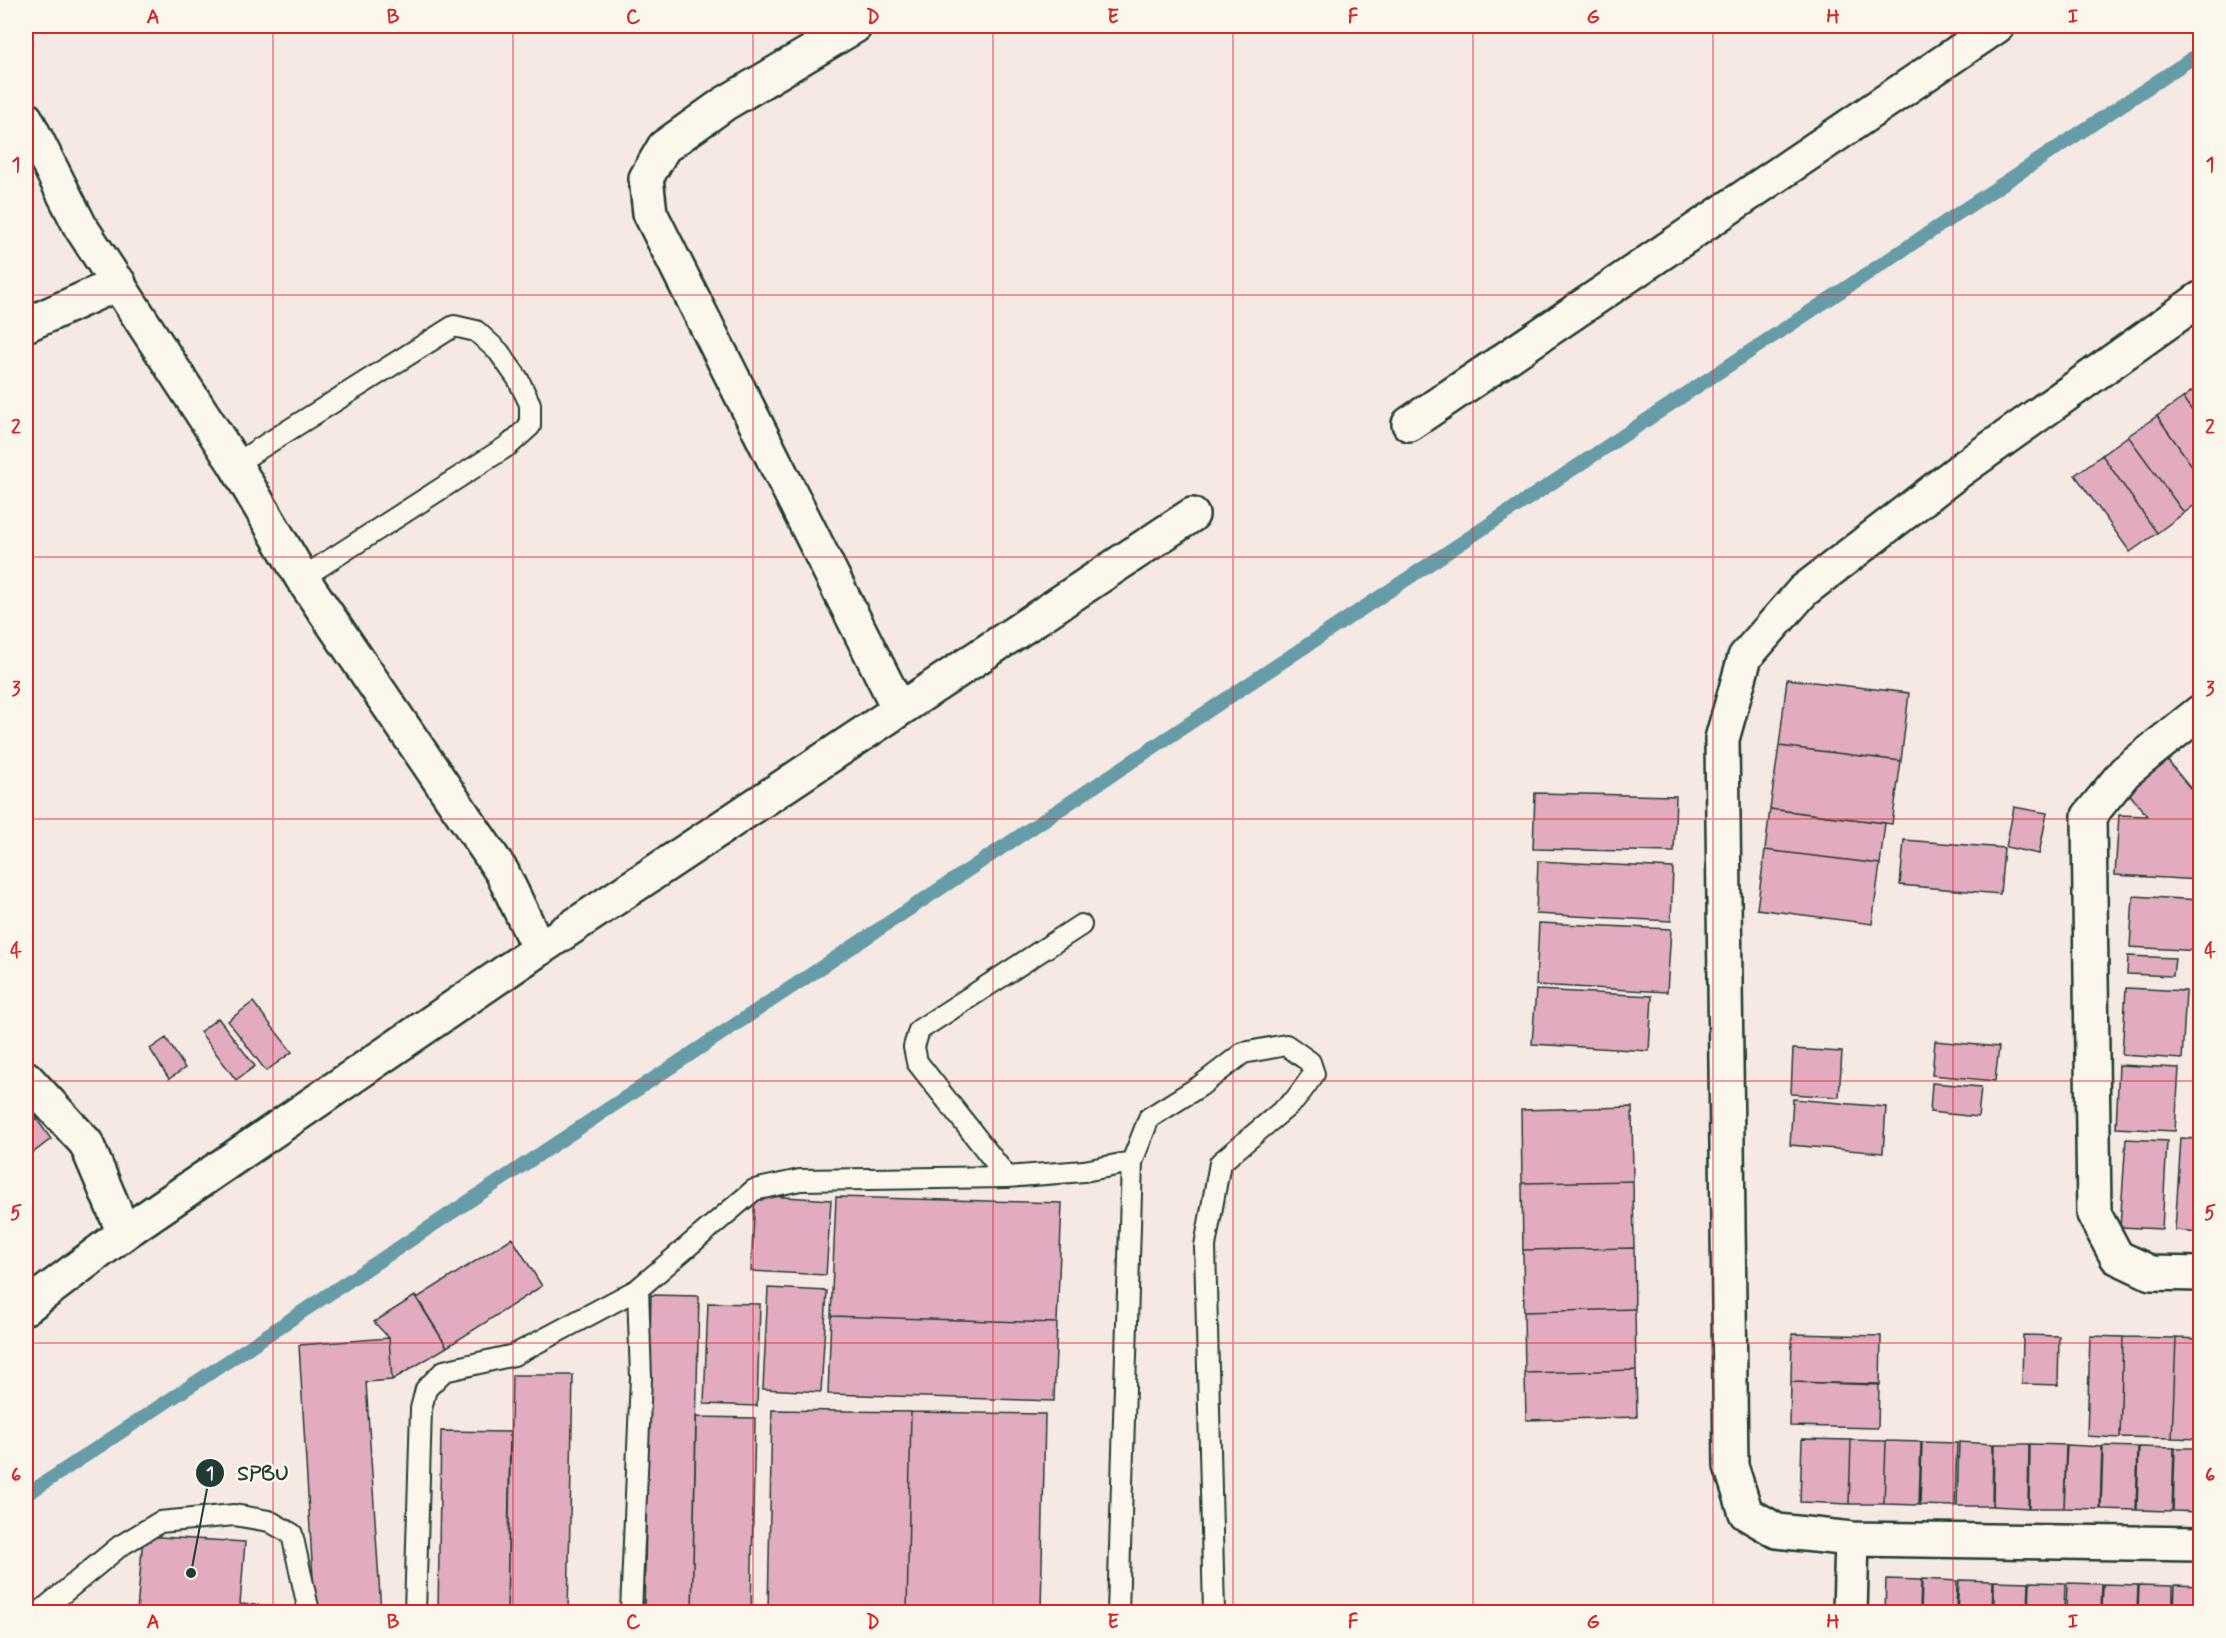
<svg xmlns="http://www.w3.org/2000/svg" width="2226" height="1638" font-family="Mynerve,sans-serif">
<rect width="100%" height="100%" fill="#f6e8e3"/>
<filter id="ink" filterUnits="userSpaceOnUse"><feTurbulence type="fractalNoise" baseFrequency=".0167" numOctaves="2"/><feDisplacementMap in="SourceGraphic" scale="12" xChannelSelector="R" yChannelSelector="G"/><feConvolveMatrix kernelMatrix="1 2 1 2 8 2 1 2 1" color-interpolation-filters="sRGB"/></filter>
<g filter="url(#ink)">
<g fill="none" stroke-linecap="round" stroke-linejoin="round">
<!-- stream -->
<path stroke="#659ca7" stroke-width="14" d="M26,1495L2200,53"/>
</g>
<!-- building -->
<path fill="#e3abbf" stroke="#1f3d34" stroke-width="1.5" d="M2200,385V422L2183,398Z
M2183,398L2200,422V477L2157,416Z
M2157,416L2200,477V501L2184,513L2128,436Z
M2128,436L2184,513L2157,533L2102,455Z
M2102,455L2157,533L2130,552L2075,475Z
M1787,679L1909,693L1901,761L1779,746Z
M1779,746L1901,761L1892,824L1770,809Z
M2167,760L2200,800V880L2115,875L2119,815L2147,816L2128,792Z
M1535,793L1676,796L1674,852L1533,849Z
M2014,807L2047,813L2039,854L2006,847Z
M1770,809L1885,823L1880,864L1765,850Z
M1904,840L2004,848L2000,894L1900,885Z
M1765,850L1880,864L1872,924L1757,909Z
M1538,861L1673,868L1671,921L1536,914Z
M2133,896L2200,900V951L2130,947Z
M1539,923L1671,929L1667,992L1536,985Z
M2128,956L2175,958L2173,976L2127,974Z
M2126,988L2186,991L2182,1059L2122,1055Z
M1536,990L1652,996L1649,1051L1532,1044Z
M253,1002L292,1052L266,1071L228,1021Z
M218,1018L255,1066L236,1080L200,1032Z
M166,1038L185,1068L169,1079L150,1049Z
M1935,1041L1999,1047L1995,1081L1932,1075Z
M1793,1049L1842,1052L1839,1097L1791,1094Z
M2119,1065L2179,1068L2175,1131L2116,1128Z
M1932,1083L1981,1087L1978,1117L1930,1112Z
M1793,1099L1886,1107L1883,1153L1790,1145Z
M26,1104L51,1139L26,1158Z
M1632,1107L1633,1181L1522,1183L1521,1110Z
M2181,1138L2200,1139V1232L2175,1230Z
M2126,1139L2167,1141L2162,1229L2120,1227Z
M1633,1181L1634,1248L1523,1250L1522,1183Z
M755,1195L831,1200L826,1275L751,1271Z
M836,1197L1062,1203L1057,1323L831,1316Z
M512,1238L542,1286L447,1347L417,1298Z
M1634,1248L1635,1309L1524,1312L1523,1250Z
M768,1288L827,1291L821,1392L763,1389Z
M651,1295L699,1296L692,1612H644Z
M415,1296L447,1347L392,1380L389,1338L374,1322Z
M708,1303L760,1304L757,1406L704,1404Z
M1635,1309L1636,1370L1525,1373L1524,1312Z
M831,1316L1057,1323L1054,1401L828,1394Z
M1792,1334L1881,1336L1880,1385L1791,1382Z
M2023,1335L2059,1336L2058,1385L2022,1384Z
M2090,1336L2123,1337L2120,1438L2087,1436Z
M2123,1337L2176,1338L2172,1438L2120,1437Z
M389,1338L392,1380L366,1382L381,1612H315L299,1345Z
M2176,1338L2200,1339V1439L2172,1438Z
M1636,1370L1637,1417L1526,1420L1525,1373Z
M512,1375H573L568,1612H507Z
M1791,1382L1879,1384L1878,1428L1790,1426Z
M772,1410L911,1412L907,1612H768Z
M911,1412L1045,1414L1041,1612H907Z
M696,1417L755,1418L751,1612H692Z
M441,1431L510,1432L507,1612H438Z
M1802,1439L1851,1440L1849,1504L1800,1502Z
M1851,1440L1886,1441L1884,1504H1849Z
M1886,1441L1921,1442L1919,1505L1884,1504Z
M1922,1442L1957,1443L1955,1506L1920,1505Z
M1959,1442L1993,1444L1992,1506H1957Z
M1994,1444H2029L2028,1508L1993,1506Z
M2030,1444L2066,1445L2064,1508H2029Z
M2067,1445L2102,1447L2100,1509L2064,1508Z
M2103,1446L2138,1447L2136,1510L2101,1509Z
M2139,1447L2174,1448L2172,1511L2137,1510Z
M2175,1448H2200V1512L2173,1511Z
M143,1536L245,1542L240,1604L269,1606L268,1612H137Z
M1886,1579L1921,1580L1920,1612H1885Z
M1922,1579L1957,1581L1956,1612H1921Z
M1959,1580L1993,1581L1992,1612H1957Z
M1994,1581L2029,1582L2028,1612H1994Z
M2030,1582L2065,1583L2064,1612H2029Z
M2067,1583L2102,1584L2101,1612H2066Z
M2103,1584L2138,1585L2137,1612H2102Z
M2139,1585L2173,1586V1612H2138Z
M2175,1585L2200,1586V1612H2174Z"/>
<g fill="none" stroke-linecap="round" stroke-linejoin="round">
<!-- service casing -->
<g stroke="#1f3d34" stroke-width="24">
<path id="service" d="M235,464L454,326L476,331L499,352L518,379L530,404V426L509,445L302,578
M1007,1177L917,1062L914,1047L919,1030L1081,925
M40,1612L120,1546L160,1522L234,1515L269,1521L292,1534L309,1612
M415,1612L421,1409L426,1389L444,1371L514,1355L638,1289L754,1190L800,1180L1007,1177L1084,1171L1132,1162
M631,1612L641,1378L638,1289
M1118,1612L1132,1162L1149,1118L1200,1086L1243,1053L1286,1045L1310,1062L1314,1074L1295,1100L1220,1163L1205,1246L1214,1612"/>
</g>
<!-- minor casing -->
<g stroke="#1f3d34" stroke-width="38">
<path id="minor" d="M855,26L724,104L664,147L646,178L650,213L899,709
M2200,299L1959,471L1803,591L1745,657L1722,739L1731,1466L1746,1513L1777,1531L1852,1539L2200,1544
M26,325L119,283
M1409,424L1997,26
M2200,712L2125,772L2089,816L2094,1214L2117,1257L2151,1273L2200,1274
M539,949L1192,515
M26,1078L86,1143L124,1233
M1850,1612L1852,1539"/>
</g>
<!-- tertiary casing -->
<g stroke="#1f3d34" stroke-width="38">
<path id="tertiary" d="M26,119L80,226L235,464L302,578L502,872L539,949L124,1233L26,1307"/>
</g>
<!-- service -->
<use href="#service" stroke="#fbf7ec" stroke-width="20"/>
<!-- minor -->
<use href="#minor" stroke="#fbf7ec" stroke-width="33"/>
<!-- tertiary -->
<use href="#tertiary" stroke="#fbf7ec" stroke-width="33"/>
</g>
</g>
<!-- grid -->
<path fill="none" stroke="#d62828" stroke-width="1.5" stroke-opacity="0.55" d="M273,26V1612M513,26V1612M753,26V1612M993,26V1612M1233,26V1612M1473,26V1612M1713,26V1612M1953,26V1612M26,295H2200M26,557H2200M26,819H2200M26,1081H2200M26,1343H2200"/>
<!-- callouts -->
<path fill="none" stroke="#1f3d34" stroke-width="2" d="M191 1573L210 1473"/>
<g fill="#1f3d34" stroke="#fbf7ec" stroke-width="2">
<circle cx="191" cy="1573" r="6"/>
<circle cx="210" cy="1473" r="15"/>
</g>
<g font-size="18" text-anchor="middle" font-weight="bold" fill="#fff">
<text x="210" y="1479">1</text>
</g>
<g font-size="21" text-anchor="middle" font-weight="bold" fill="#1f3d34" stroke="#fbf7ec" stroke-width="4.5" stroke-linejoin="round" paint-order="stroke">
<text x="263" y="1480">SPBU</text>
</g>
<!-- margin -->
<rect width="2226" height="1638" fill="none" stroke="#fbf7ec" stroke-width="66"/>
<rect x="33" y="33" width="2160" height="1572" fill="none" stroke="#d62828" stroke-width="2"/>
<g font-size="20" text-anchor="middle" font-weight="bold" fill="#d62828">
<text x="153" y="23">A</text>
<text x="393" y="23">B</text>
<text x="633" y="23">C</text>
<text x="873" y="23">D</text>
<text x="1113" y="23">E</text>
<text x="1353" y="23">F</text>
<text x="1593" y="23">G</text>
<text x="1833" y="23">H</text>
<text x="2073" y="23">I</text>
<text x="16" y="171">1</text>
<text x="2210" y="171">1</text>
<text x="16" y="433">2</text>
<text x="2210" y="433">2</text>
<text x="16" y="695">3</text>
<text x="2210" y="695">3</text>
<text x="16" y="957">4</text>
<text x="2210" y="957">4</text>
<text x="16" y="1219">5</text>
<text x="2210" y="1219">5</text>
<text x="16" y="1481">6</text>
<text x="2210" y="1481">6</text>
<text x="153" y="1628">A</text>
<text x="393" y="1628">B</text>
<text x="633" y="1628">C</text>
<text x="873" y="1628">D</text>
<text x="1113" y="1628">E</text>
<text x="1353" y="1628">F</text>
<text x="1593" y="1628">G</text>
<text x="1833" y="1628">H</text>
<text x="2073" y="1628">I</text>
</g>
</svg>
